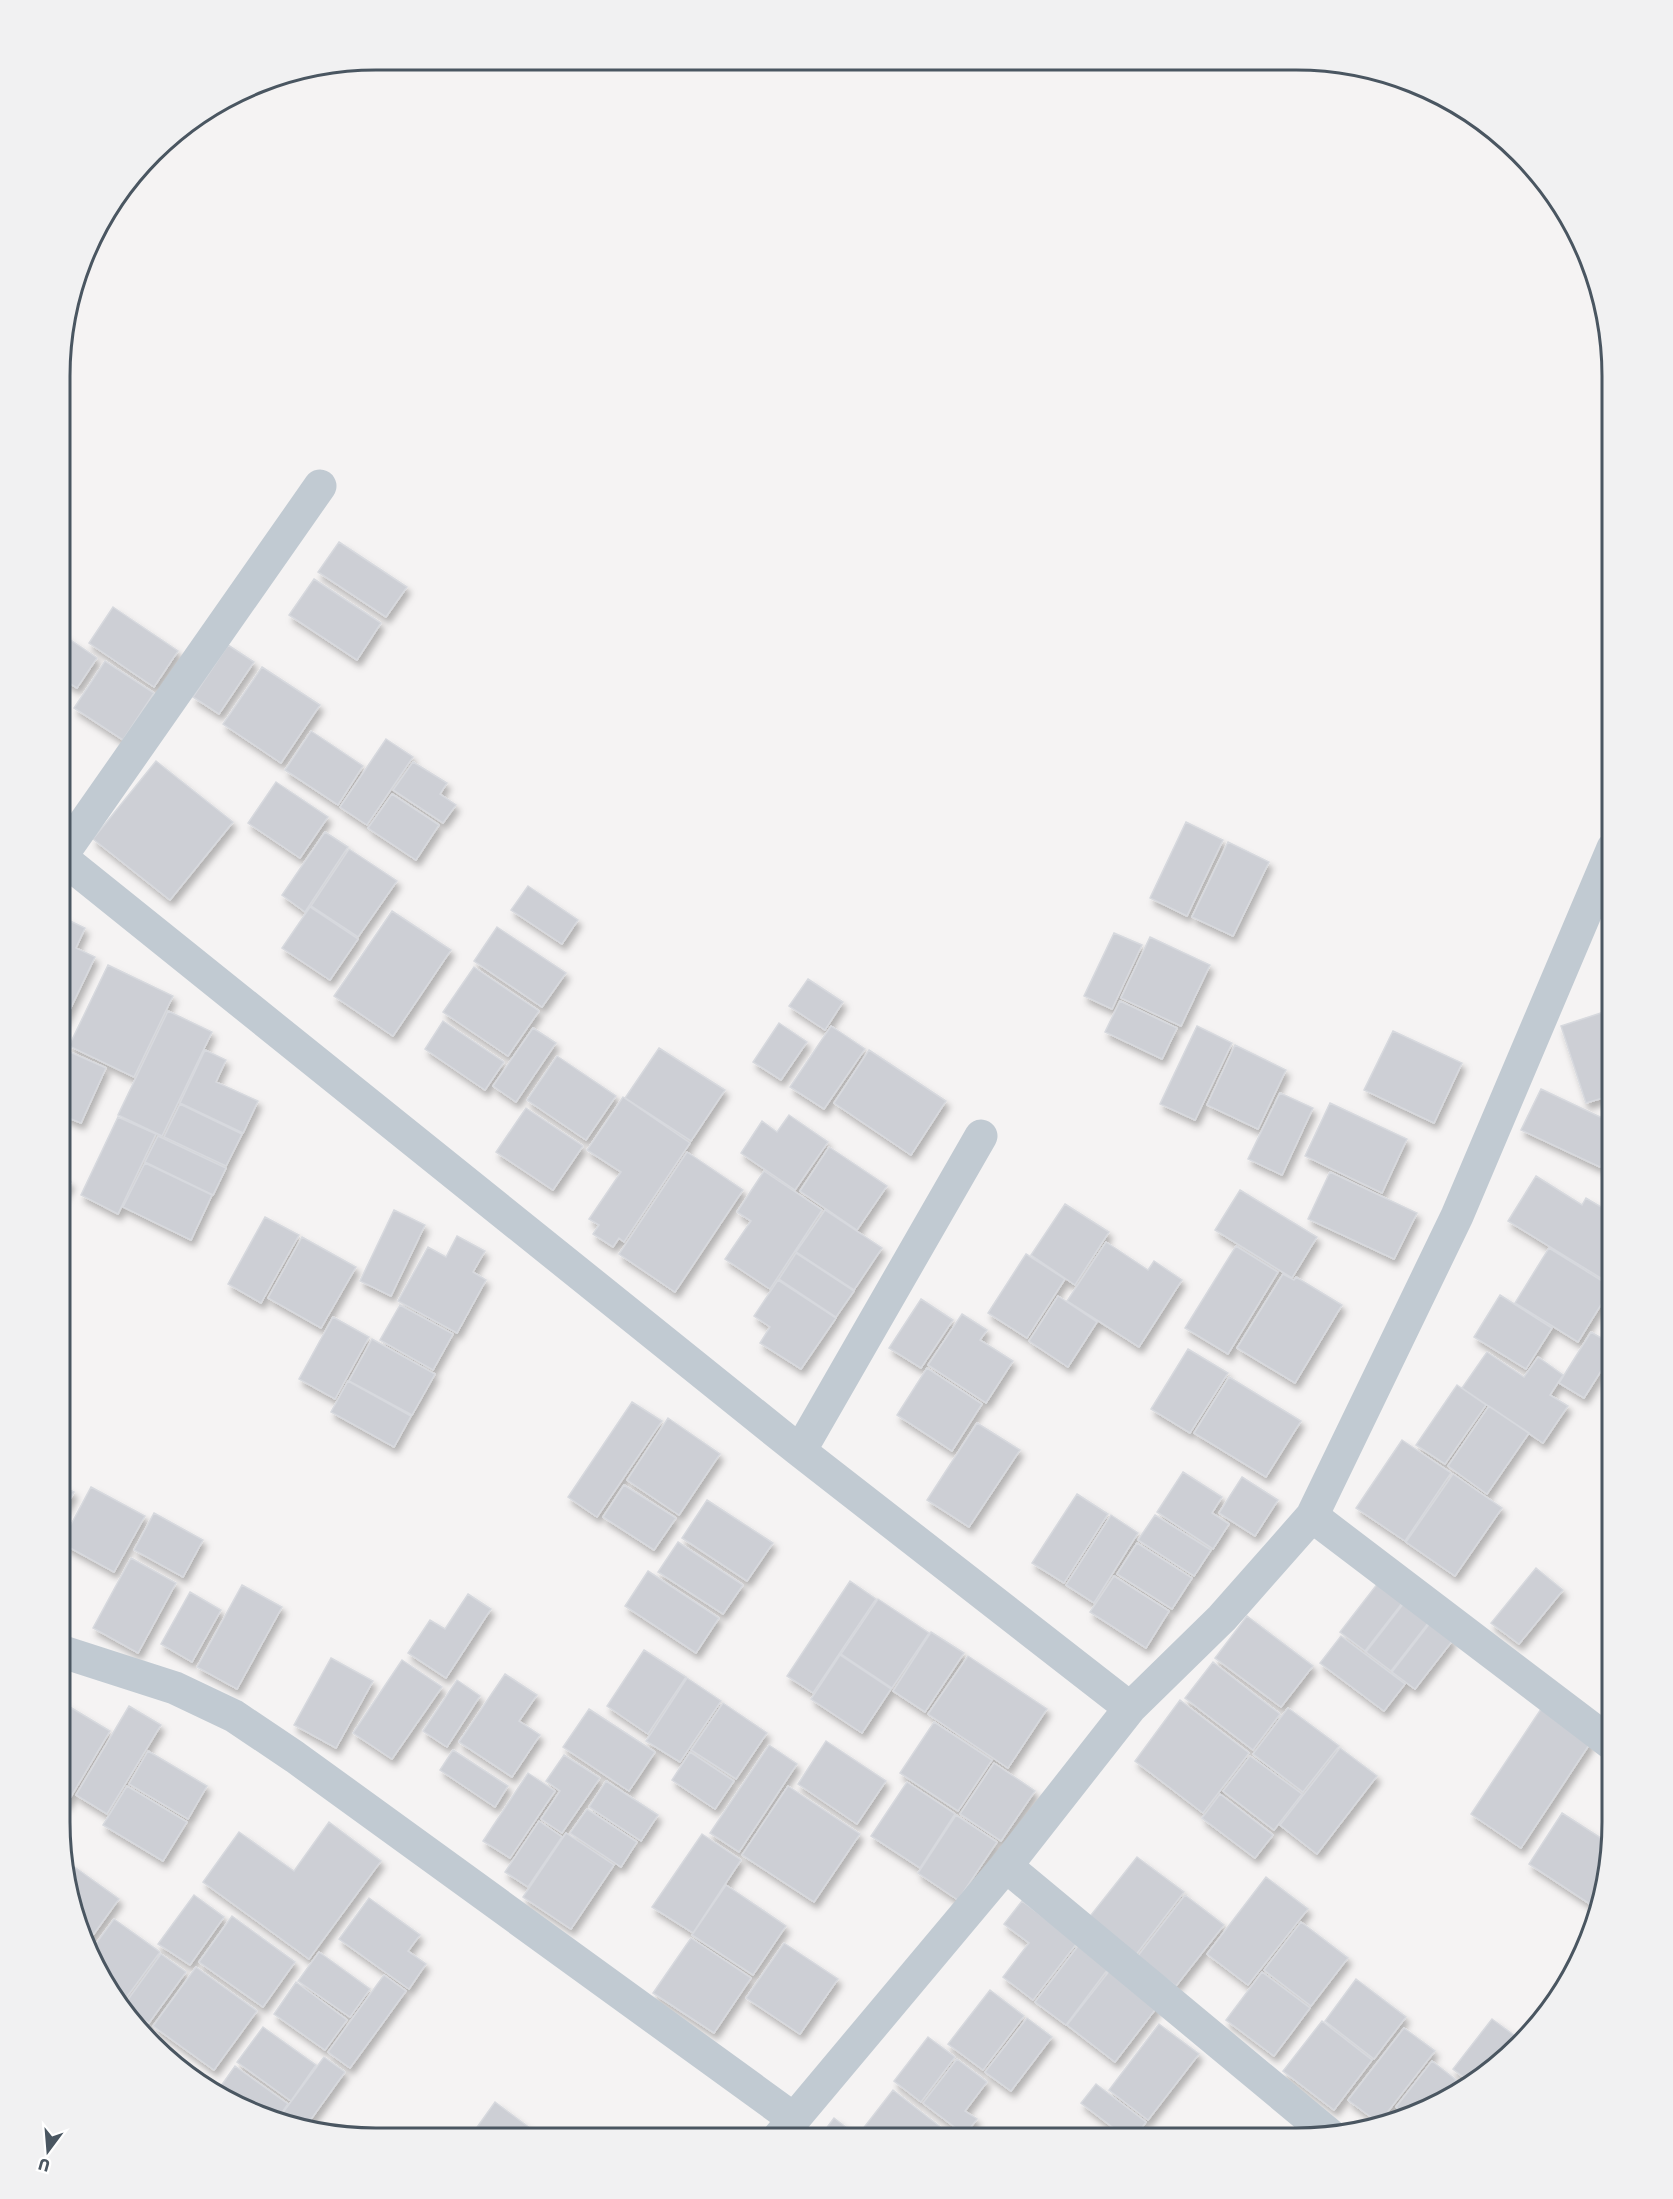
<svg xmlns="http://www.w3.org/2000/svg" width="1673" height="2199" font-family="Jost,sans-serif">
<defs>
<filter id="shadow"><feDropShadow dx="3.5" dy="6" stdDeviation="3" flood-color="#0004"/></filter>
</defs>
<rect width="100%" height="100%" fill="#f5f3f3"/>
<!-- building -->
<path fill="#cdcfd5" stroke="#d7d9de" stroke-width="1.5" filter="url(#shadow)" d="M339,542L407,587L386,617L318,572Z
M314,579L381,623L357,660L289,615Z
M113,607L178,651L154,687L89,643Z
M62,634L97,658L77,688L62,679Z
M228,645L254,662L219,714L193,697Z
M105,661L154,693L123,740L74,708Z
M262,667L320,705L281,763L223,724Z
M311,731L363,766L338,805L285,770Z
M386,739L413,757L367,825L340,807Z
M156,761L233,822L170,900L93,839Z
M413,762L447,783L440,794L456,805L443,823L393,790Z
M276,782L328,817L300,858L248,823Z
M392,794L439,825L416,860L368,828Z
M1186,822L1223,840L1187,916L1150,898Z
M325,832L348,847L305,912L282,895Z
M1228,842L1269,862L1233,936L1192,917Z
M349,849L397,881L358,937L311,906Z
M528,886L578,920L562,944L511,910Z
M310,907L358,939L330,980L282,948Z
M392,911L451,950L393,1036L334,996Z
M62,917L85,928L76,948L95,957L64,1022L61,1021Z
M497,927L566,973L542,1007L474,961Z
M1114,933L1142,945L1112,1009L1084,996Z
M1150,937L1210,965L1181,1026L1121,998Z
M108,965L173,996L134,1077L69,1046Z
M474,967L539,1011L508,1056L443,1012Z
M808,979L843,1002L825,1030L789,1006Z
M1120,1001L1177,1028L1162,1059L1105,1032Z
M168,1011L212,1032L162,1136L118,1115Z
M1604,1012L1613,1039V1095L1586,1103L1561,1026Z
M443,1021L504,1062L485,1090L425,1049Z
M779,1023L807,1042L781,1080L753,1062Z
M831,1026L865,1049L824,1109L790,1087Z
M1197,1026L1232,1043L1195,1120L1160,1104Z
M533,1028L556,1043L516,1102L493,1086Z
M1393,1031L1462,1063L1434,1123L1364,1090Z
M1235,1045L1286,1070L1258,1129L1207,1105Z
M61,1048L106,1068L81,1123L61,1115Z
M659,1048L725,1090L691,1141L625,1098Z
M205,1050L226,1060L216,1082L258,1101L243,1133L180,1103Z
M869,1050L946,1101L911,1155L834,1103Z
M557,1056L616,1096L586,1140L527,1100Z
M1541,1089L1613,1123V1142L1600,1167L1521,1130Z
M1280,1093L1313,1108L1282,1175L1248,1159Z
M623,1097L690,1143L624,1242L619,1238L613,1247L593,1234L599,1225L589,1219L621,1172L587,1150Z
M1330,1103L1407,1139L1382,1193L1305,1156Z
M180,1104L242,1134L226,1166L164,1137Z
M526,1108L583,1146L553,1190L496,1152Z
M789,1115L828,1142L795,1190L741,1153L762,1121L777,1132Z
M118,1117L156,1134L118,1214L81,1195Z
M158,1136L226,1168L213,1195L145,1162Z
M829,1147L887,1186L857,1230L800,1191Z
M687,1152L743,1190L675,1292L619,1254Z
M145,1163L212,1195L191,1240L123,1207Z
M764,1171L822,1210L770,1289L725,1259L751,1221L737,1212Z
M1330,1172L1417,1213L1394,1259L1308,1219Z
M1536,1176L1582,1205L1586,1198L1613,1214L1612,1285L1508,1221Z
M61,1177L71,1182L61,1199Z
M1240,1190L1317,1237L1292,1278L1215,1230Z
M1065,1204L1109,1232L1075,1285L1031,1255Z
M394,1210L425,1225L391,1296L360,1281Z
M825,1210L882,1248L854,1290L796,1252Z
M265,1217L299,1235L261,1303L228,1284Z
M457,1236L485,1251L473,1272L486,1280L457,1333L398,1301L428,1247L446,1257Z
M302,1237L356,1267L321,1328L268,1298Z
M1106,1242L1148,1270L1154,1261L1182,1280L1139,1347L1067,1301Z
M1236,1246L1278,1272L1228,1354L1185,1328Z
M1549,1248L1612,1287L1578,1342L1515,1303Z
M796,1253L854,1291L836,1317L779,1279Z
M1026,1254L1065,1279L1027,1338L988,1313Z
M1283,1274L1294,1280L1296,1277L1342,1305L1295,1383L1237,1348Z
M778,1280L836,1318L801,1369L760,1343L770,1327L754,1316Z
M1500,1295L1552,1328L1526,1369L1474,1337Z
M1058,1296L1097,1322L1068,1367L1029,1341Z
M921,1299L953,1320L921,1368L889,1348Z
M400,1305L453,1334L433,1370L380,1340Z
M962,1314L987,1330L980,1340L1013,1361L986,1403L928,1365Z
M333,1317L369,1337L335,1399L299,1379Z
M1591,1332L1613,1345V1352L1584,1398L1559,1383Z
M372,1339L435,1374L412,1415L349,1381Z
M1188,1349L1228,1373L1190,1433L1151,1409Z
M1487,1352L1524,1377L1538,1357L1563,1375L1550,1395L1568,1406L1543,1443L1462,1388Z
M927,1368L982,1404L952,1451L897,1415Z
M1229,1377L1301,1421L1266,1477L1194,1433Z
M348,1381L411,1416L394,1447L331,1412Z
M1457,1385L1486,1405L1445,1464L1416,1445Z
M632,1402L662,1421L597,1517L568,1497Z
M1489,1406L1529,1433L1487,1494L1448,1466Z
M668,1418L720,1454L679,1515L627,1480Z
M977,1423L1020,1450L969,1527L927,1500Z
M1402,1440L1451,1473L1405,1541L1356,1508Z
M1183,1472L1222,1497L1212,1513L1229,1524L1213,1549L1157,1512Z
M1453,1474L1502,1508L1455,1576L1406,1542Z
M1242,1477L1278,1500L1255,1536L1219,1513Z
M61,1485L74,1492L61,1516Z
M624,1485L676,1518L654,1550L603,1517Z
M91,1487L145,1516L114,1572L61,1543Z
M1077,1494L1108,1514L1064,1583L1032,1563Z
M707,1500L773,1543L747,1581L682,1538Z
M154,1513L203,1540L183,1577L134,1550Z
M1111,1515L1138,1533L1094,1603L1066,1585Z
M1155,1515L1211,1550L1194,1576L1138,1540Z
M678,1542L743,1585L723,1614L658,1572Z
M1137,1543L1192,1578L1172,1609L1117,1574Z
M131,1558L176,1583L138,1653L93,1628Z
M1536,1568L1563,1590L1519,1644L1491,1623Z
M648,1571L719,1618L696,1653L625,1606Z
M1114,1576L1169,1611L1146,1648L1090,1612Z
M850,1581L876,1599L813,1693L787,1676Z
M1378,1583L1403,1602L1365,1651L1340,1632Z
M242,1585L282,1607L237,1689L197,1667Z
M190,1592L221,1610L192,1662L161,1644Z
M468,1594L491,1609L446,1678L408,1653L430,1620L445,1629Z
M878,1599L929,1633L892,1688L841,1654Z
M1404,1603L1429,1622L1391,1671L1366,1652Z
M1247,1616L1313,1666L1281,1707L1215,1658Z
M1430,1623L1453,1640L1415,1689L1392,1672Z
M931,1632L964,1653L925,1712L893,1691Z
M1341,1636L1405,1684L1384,1711L1320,1663Z
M644,1650L686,1677L648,1734L607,1706Z
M840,1655L891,1689L862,1733L811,1699Z
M968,1656L1047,1709L1008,1768L928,1714Z
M331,1658L373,1681L336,1748L294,1725Z
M402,1660L442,1687L392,1759L353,1733Z
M1213,1662L1280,1714L1253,1750L1185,1698Z
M505,1674L537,1695L519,1721L540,1735L512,1777L459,1742Z
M687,1678L721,1701L680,1762L646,1741Z
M457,1680L480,1696L447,1747L423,1731Z
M1180,1700L1249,1753L1203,1813L1135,1761Z
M60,1701L110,1731L66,1805L60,1801Z
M723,1703L767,1733L736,1779L691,1750Z
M129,1706L161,1725L107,1814L76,1795Z
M1288,1708L1339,1746L1303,1792L1253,1754Z
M589,1709L655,1752L629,1791L563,1747Z
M1541,1709L1591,1742L1521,1848L1471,1814Z
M934,1722L992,1760L958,1811L900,1773Z
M826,1741L886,1781L857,1824L798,1784Z
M769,1745L797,1764L739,1852L710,1833Z
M1340,1748L1377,1776L1317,1854L1280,1825Z
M453,1750L508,1786L495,1807L440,1770Z
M148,1751L207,1786L188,1819L129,1784Z
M690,1752L734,1781L715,1809L672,1780Z
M564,1755L600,1778L562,1833L541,1819L560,1791L546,1781Z
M1250,1756L1302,1794L1274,1830L1223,1791Z
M994,1763L1035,1791L1001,1841L960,1814Z
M528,1773L555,1791L510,1858L483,1841Z
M606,1781L658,1815L641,1841L589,1807Z
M907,1782L955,1814L920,1868L871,1836Z
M127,1786L187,1822L163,1861L103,1825Z
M788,1786L860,1834L814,1902L742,1855Z
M1220,1794L1273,1835L1255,1858L1202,1818Z
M587,1809L637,1842L621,1867L570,1833Z
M1562,1813L1612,1845L1599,1910L1529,1864Z
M956,1815L997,1842L958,1900L918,1873Z
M539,1821L562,1837L528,1887L505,1872Z
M329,1822L381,1861L309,1959L203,1882L239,1832L294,1871Z
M566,1833L614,1865L571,1929L523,1897Z
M702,1834L741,1860L693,1933L652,1907Z
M1137,1857L1184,1892L1135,1956L1087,1920Z
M69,1863L119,1899L86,1945L71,1904L66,1868Z
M1266,1877L1308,1909L1248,1985L1207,1954Z
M726,1885L786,1926L753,1975L692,1935Z
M194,1895L224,1917L190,1965L158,1944Z
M1185,1895L1224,1925L1176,1986L1137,1957Z
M369,1898L420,1935L408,1951L426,1964L409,1989L339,1939Z
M1022,1901L1077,1943L1033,2000L1003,1977L1029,1943L1004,1924Z
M232,1916L295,1962L263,2007L199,1962Z
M114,1919L160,1952L121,2005L89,1953Z
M1301,1922L1348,1958L1311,2006L1264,1970Z
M691,1938L751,1978L714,2033L653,1993Z
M784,1943L838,1979L800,2034L746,1998Z
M1078,1946L1108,1969L1066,2025L1035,2002Z
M319,1952L370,1989L350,2017L298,1981Z
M161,1954L186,1972L149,2023L124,2005Z
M196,1967L257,2011L214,2070L153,2026Z
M1110,1970L1158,2006L1115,2062L1067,2025Z
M1262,1972L1310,2008L1274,2056L1226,2020Z
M384,1975L406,1991L350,2068L328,2052Z
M1356,1979L1406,2017L1374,2059L1325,2021Z
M296,1982L347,2020L325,2050L274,2014Z
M990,1990L1024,2016L983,2070L948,2044Z
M1027,2018L1052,2037L1011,2091L985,2072Z
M1492,2019L1522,2041L1505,2060L1471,2083L1453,2069Z
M1322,2021L1372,2060L1334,2110L1283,2071Z
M1159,2024L1199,2054L1148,2120L1109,2090Z
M263,2027L316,2065L291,2101L237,2062Z
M1404,2028L1435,2051L1379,2123L1348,2100Z
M928,2037L955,2057L921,2102L894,2081Z
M324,2057L345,2072L304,2129L276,2122Z
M957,2059L987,2082L965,2111L977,2119L965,2135L923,2103Z
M1432,2061L1456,2080L1436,2107L1408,2117L1396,2107Z
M235,2066L288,2104L275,2122L216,2093Z
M1460,2081L1467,2086L1445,2100Z
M1096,2084L1146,2122L1134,2139H1128L1081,2103Z
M893,2090L947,2132L942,2138H862L858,2135Z
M495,2102L542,2137H470Z
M834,2118L860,2138H819Z"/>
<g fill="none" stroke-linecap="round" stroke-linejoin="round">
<!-- minor -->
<path stroke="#c1cad2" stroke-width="33" d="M62,855L320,486
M62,858L800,1451L1130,1708
M800,1451L981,1136
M1312,1516L1612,1744
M60,1651L175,1688L234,1716L295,1757L794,2119
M1006,1866L1330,2135
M778,2138L1006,1866L1130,1708L1222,1618L1312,1516L1457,1216L1613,848"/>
</g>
<!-- crop -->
<path d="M0 0H1673V2199H0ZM376 70H1296A306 306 0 0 1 1602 376V1822A306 306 0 0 1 1296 2128H376A306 306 0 0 1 70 1822V376A306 306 0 0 1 376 70Z" fill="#f1f1f2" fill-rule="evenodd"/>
<path fill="none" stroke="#4a5661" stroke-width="3" d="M376 70H1296A306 306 0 0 1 1602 376V1822A306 306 0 0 1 1296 2128H376A306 306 0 0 1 70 1822V376A306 306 0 0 1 376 70Z"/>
<!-- north arrow -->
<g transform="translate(48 2151) rotate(196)" stroke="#ffffff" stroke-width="4.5" paint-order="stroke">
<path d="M0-4.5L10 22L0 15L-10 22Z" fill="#4a5661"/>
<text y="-9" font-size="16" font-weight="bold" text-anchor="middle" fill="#4a5661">U</text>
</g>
</svg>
